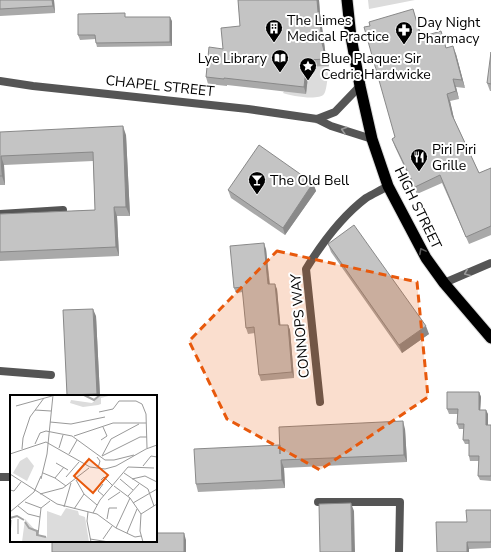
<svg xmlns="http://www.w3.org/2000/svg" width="491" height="552" font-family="'Nunito Sans',sans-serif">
<rect width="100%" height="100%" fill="#fff"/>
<!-- green -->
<path fill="#dcdcdc" d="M368,0H415L369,9Z
M329,66C328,71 327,91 324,94C319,101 291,96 283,93L284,91L309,67Z"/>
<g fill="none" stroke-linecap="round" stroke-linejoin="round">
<!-- trunk casing -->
<g stroke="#dbdbdb" stroke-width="13">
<path id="trunk" d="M347,0L351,37L360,86L372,139L388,186L426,258L444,283L491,338"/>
</g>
<!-- minor -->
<path stroke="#555" stroke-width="8" d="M0,81L33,86L248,109L317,119L331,126L372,139
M317,119L335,112L360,86
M0,214L63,210
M0,371L51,375
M320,402L306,269C322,243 341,217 366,198C373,194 381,190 388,186
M0,477H11
M318,502H400L399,552"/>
<!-- tertiary -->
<path stroke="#555" stroke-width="8" d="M444,283L491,263"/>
<!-- trunk -->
<use href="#trunk" stroke="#000" stroke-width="11"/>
</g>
<!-- wall -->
<path fill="#a9a9a9" d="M0,0H54L55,13L0,16Z
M238,0H319L320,14L321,19L325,50L329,66L309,67L306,94L227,85V86L208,84L206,77L223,49L240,26Z
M413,9L422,37L444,39L446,48L456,54L465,88L456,87L459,99L450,101L454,119L479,173L491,168V235L469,244L442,183L417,194L395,147L392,139L395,137L370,26Z
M126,17L172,21V46L97,47L96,43V39L80,40L78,35Z
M487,83L491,84V91H490Z
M0,132L126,135L130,216H117L119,256L0,261V214L95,210L93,161L4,165L5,185H0Z
M313,183L316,191L285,235L231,198L228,190Z
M328,244L429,334L402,353L331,252Z
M266,249L270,284L277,289L280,325H288L290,330L294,378L261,381L259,375L255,333L248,334L246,328L243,292L236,293L234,288Z
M96,316L100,396H67V395Z
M479,392L481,397L480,410L488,414V425H491V481L480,480L478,476L479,461H470L469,456V444H465L463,440L464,429H459L457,424L458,414H449L447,409Z
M405,429L407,462L284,468L285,488L198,492L196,484L280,445Z
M491,510V548L469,549L437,552L467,522Z"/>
<!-- shaded-wall -->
<path fill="#898989" d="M52,0H54L55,13L53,6Z
M317,0H319L320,14L321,19L325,50L329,66L326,59L322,43L318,12Z
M170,17L172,21V46L170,42Z
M453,46L456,54L465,88L462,80Z
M307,60L309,67L306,94L304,87Z
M453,79L456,87L459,99L456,91Z
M447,94L450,101L455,123L452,115Z
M123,126L126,135L130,216L126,207Z
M1,156L4,165L5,185L2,176Z
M313,183L316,191L285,235L283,228Z
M114,207L117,216L119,256L116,247Z
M264,243L266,249L270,290L268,284Z
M275,284L277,289L281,331L279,325Z
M93,309L96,316L100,396H98L97,394Z
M288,325L290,330L294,378L292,372Z
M426,326L429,334L402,353L399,345Z
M479,392L481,397L480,414L479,410Z
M486,410L488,414V429L486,425Z
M403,421L405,429L407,462L404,455Z
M281,460L284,468L285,488L282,480Z
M351,503L354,511L355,552H352Z
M184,533L186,540V552H184Z
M467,542L469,549V552H467Z"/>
<!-- building -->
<path fill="#c4c4c4" stroke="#898989" d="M0,0H52L53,6L0,9Z
M238,0H317L318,12L319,11L322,43L326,59L307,60L304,87L224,78V79L206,77L209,47L223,49L221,28L240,26Z
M413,9L421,37L441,31L446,48L453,46L462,80L453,79L456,91L447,94L452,115L479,173L491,168V226L466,237L440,175L415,187L392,139L395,137L364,27L370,26L369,22Z
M125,13V17H170V42L96,43L95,35H78V14Z
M491,52V84L487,83Z
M123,126L126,207H114L116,247L0,252V214L95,210L93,152L1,156L2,176H0V132Z
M259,145L313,183L283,228L228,190Z
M354,225L426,326L399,345L328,244Z
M264,243L268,284H275L279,325H288L292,372L259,375L254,327L246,328L242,287L234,288L230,246Z
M93,309L97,394L67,395L63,310Z
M447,392H479V410H486V425H491V476H478L479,456H469V440H463L464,424H457L458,409H447Z
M403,421L404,455L281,460L282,480L196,484L194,449L280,445V454L279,427Z
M351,503L352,552H320L319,504Z
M466,510H491V542H467V552H437L436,522H467Z
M156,533H184V552H52V541H156Z"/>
<!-- one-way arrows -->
<defs><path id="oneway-chevron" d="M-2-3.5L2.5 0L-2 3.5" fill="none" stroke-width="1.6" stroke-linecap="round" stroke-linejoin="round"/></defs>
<g stroke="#999">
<use href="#oneway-chevron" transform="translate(344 130) rotate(-163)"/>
<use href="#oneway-chevron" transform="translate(467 273) rotate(157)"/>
</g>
<use stroke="#595959" href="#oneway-chevron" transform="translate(422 251) rotate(-118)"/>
<!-- marked area -->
<path fill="#e8590c" fill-opacity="0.2" stroke="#e8590c" stroke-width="3" stroke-dasharray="8 5" stroke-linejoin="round" d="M277,251L417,282L428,397L320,470L227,419L189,341Z"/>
<!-- icons -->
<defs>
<g id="building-pin" transform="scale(0.9)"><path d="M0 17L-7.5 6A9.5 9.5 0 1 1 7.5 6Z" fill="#000" stroke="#fff"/><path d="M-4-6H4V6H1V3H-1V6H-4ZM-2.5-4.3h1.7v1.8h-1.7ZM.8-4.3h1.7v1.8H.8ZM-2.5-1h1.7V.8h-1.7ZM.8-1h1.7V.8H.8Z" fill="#fff"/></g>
<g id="pharmacy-pin" transform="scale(0.9)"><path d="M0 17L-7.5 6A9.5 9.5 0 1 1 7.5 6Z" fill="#000" stroke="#fff"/><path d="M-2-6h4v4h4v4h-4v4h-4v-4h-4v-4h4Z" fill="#fff"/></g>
<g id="library-pin" transform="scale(0.9)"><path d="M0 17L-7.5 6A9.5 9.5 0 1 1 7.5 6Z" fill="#000" stroke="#fff"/><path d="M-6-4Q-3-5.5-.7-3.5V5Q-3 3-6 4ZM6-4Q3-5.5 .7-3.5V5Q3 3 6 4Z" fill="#fff"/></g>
<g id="sight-pin" transform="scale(0.9)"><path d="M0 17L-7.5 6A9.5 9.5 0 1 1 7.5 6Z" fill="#000" stroke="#fff"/><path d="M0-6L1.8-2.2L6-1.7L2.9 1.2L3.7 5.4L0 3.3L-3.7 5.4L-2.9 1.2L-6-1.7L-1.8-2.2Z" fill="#fff"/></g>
<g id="restaurant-pin" transform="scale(0.9)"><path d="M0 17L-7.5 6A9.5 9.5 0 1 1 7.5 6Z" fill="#000" stroke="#fff"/><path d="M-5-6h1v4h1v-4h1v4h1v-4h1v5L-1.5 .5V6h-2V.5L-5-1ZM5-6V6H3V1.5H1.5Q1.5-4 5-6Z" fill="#fff"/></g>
<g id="bar-pin" transform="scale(0.9)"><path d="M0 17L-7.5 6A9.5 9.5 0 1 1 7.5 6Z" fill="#000" stroke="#fff"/><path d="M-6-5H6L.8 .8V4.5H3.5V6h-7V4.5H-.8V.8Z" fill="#fff"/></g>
</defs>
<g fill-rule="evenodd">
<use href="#building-pin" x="274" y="28"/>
<use href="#pharmacy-pin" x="404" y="30"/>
<use href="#library-pin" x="280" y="58"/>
<use href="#sight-pin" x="308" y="66"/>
<use href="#restaurant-pin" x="419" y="157"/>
<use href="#bar-pin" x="257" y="180"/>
</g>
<g text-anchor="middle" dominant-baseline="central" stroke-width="4" stroke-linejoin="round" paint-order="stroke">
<!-- poi labels -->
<g font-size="14" fill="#000" stroke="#fff" text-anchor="start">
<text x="287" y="20">The Limes<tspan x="287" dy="16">Medical Practice</tspan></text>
<text x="417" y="22">Day Night<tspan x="417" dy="16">Pharmacy</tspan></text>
<text x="267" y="58" text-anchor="end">Lye Library</text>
<text x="321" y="58">Blue Plaque: Sir<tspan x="321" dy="16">Cedric Hardwicke</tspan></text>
<text x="432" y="149">Piri Piri<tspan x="432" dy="16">Grille</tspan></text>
<text x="270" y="180">The Old Bell</text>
</g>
<!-- street labels -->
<g font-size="14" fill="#000" stroke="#fff">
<text transform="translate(160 86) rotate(6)">CHAPEL STREET</text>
<text transform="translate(418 208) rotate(64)">HIGH STREET</text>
<text transform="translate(300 326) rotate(-95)">CONNOPS WAY</text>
</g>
</g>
<!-- overview -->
<g transform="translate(10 395)">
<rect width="147" height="147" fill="#fff"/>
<path d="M91,0H102L91,3V9L88,10L73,12L60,8L61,5L82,8ZM17,62L24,71L17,86L3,78L10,66ZM56,113L68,116L69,120L75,122L79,147H12L15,124L27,137L28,141L37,142V116L51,121Z" fill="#dcdcdc"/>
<path fill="none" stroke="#a3a3a3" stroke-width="2" d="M74,0L84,5L90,0M0,123L7,121L14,125M15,127L19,133L27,136V140L36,142"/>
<path fill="none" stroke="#999" stroke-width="1" d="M6,11L42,1M25,15L41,16M89,17L103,14L109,6H126L132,9L136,19L137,53M40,27L61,29L95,22M64,41L103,28H136M91,45L97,41L93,32M25,49L30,38L36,36L62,41L95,65H104L124,60M49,53L53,40M12,54L13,43L20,22L34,3M0,59L36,47L80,72L95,74L106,71L136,54L147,50M59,59L67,45M92,61L101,44L129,29M92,61L130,42H137M87,62L90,66L88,73M46,68L58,75M133,71L141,61L147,62M118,72L144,73M33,78L45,83L56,91M114,78L138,94L144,111M0,79L47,109L87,119L106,133L125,142L131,141M56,82L69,67M45,83L54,72M31,84L37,59L43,0M110,84L123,95M122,84L135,81L147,87M66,85L74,99L87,110M91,85L94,82L103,91M93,89L88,96L94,101M104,91L120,103L131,119M0,95L4,96L11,87M30,99L53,93L79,73M118,101L129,89M98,105L110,97M15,107L31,113L40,106M123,108L147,94M8,111L18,119L30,122M54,112L61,88M64,114L74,99M0,117L24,97L31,81M78,117L77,126L81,147M83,118L90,105L118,72M131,119L130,136L133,147M131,119L147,109M8,124V139M97,124L99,113H107M106,133L120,103M117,138L127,114M28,140L31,113M0,142L1,125M80,144L99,147M93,144L102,131"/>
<path fill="#e8590c" fill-opacity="0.15" stroke="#e8590c" stroke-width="2" d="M79,64L98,80L83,98L64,81Z"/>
<rect width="147" height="147" fill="none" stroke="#000" stroke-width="2"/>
</g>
</svg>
